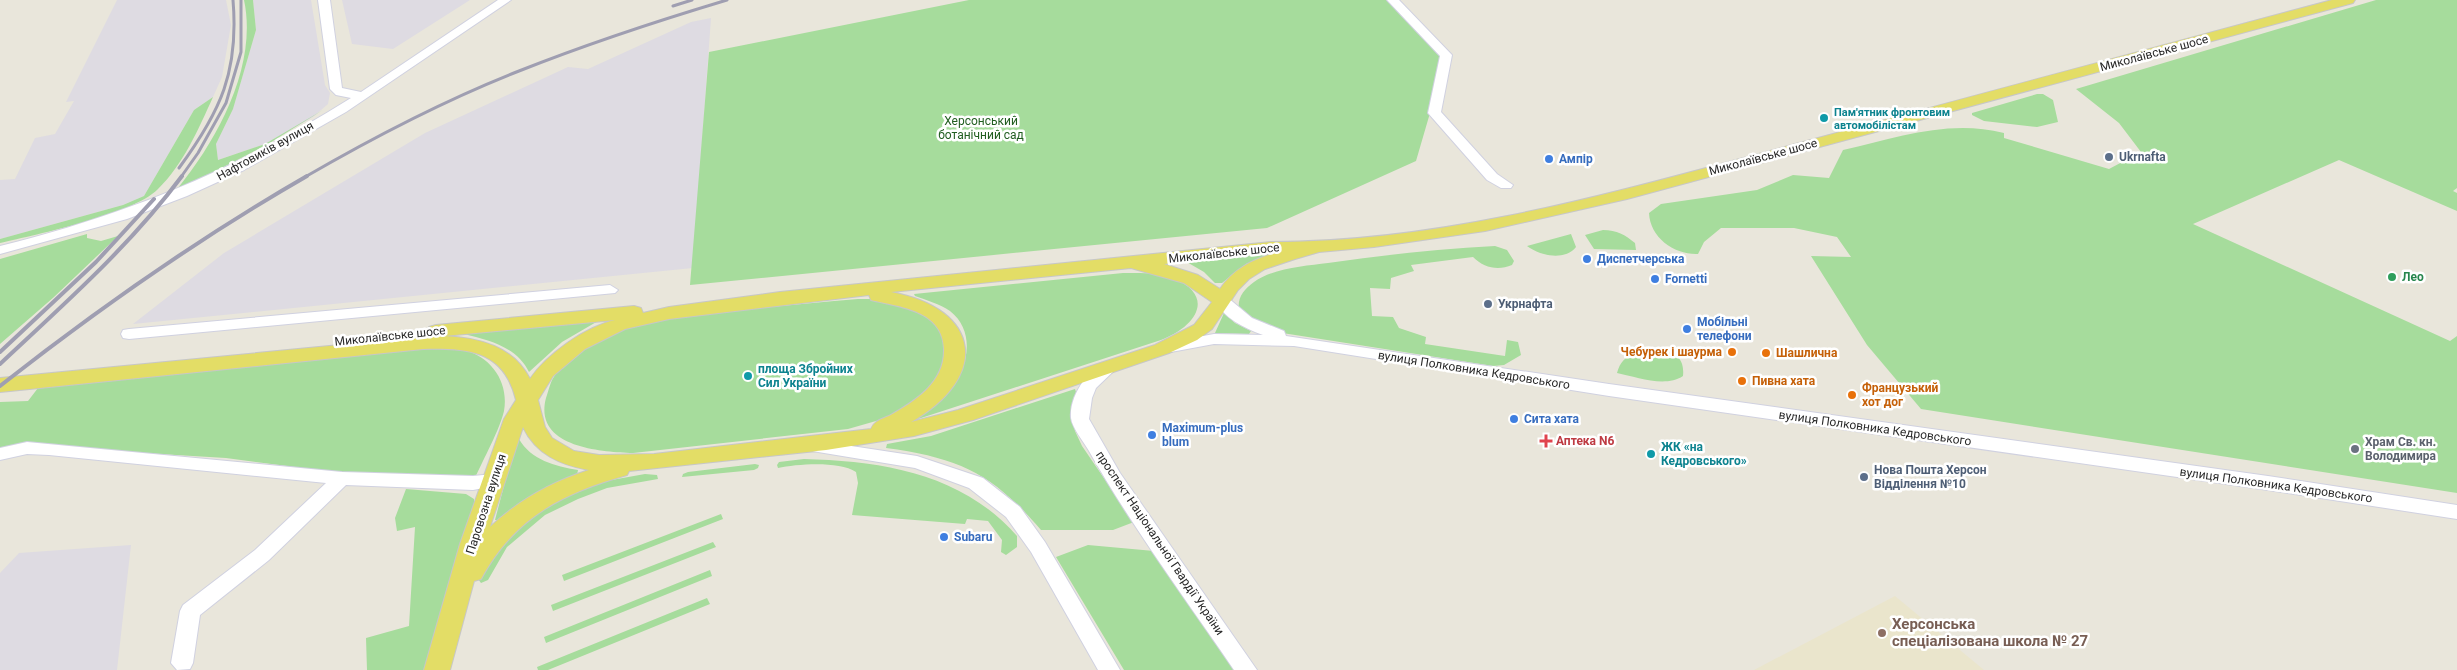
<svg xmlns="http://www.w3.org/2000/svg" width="2457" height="670" font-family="Roboto,sans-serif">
<rect width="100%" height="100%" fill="#e9e6db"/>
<!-- industrial -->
<path fill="#dedbe2" d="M117,0H226L231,25L222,77L213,97L194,110L144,196L123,205L0,239V180L15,179L35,138L55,134L74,101L66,102Z
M253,0H311L325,85L330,93L328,104L313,117L265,144L218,160L216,144L233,109L256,30Z
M342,0H470L393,49L352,44Z
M711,18L693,268L133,324L224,253L425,133L568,67L588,69L691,22Z
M131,545L117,670H0V573L19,553Z"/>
<!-- education -->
<path fill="#eae5cc" d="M1895,596L1984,670H1754Z"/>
<!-- green -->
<path fill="#a6dc9c" d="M244,0H253L256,30L233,109L216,144L218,160L265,144L323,110L268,144L216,171L178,188C218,139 258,65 244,0Z
M969,0H1388L1442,55L1430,113L1416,161L1267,228L690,285L709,52Z
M2376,0H2457V188L2453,191L2457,193V211L2339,160L2193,224L2450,341L2457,336V493L1921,409L1867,345L1811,256L1851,257L1837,237L1794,228H1721L1704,242L1698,254C1675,255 1650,238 1649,213L1661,204L1757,190L1793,175L1829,178L1843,150C1897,138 1948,119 2004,133V138L2109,169L2141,152L2119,123L2076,89Z
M2037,94H2043L2053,100L2058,122L2037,127L1984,121L1972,115V113Z
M213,97C199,128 183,165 158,189C132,215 38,234 0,243V239L123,205L144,196L194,110Z
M1603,230C1617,230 1625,235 1635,243L1636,250L1594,249L1585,235Z
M87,234V238L101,241L118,236L54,297L0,344V259Z
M1571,234L1576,247C1565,261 1540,256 1527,246Z
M1495,246L1507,250L1514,261L1512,265C1498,271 1484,268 1473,257L1411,265L1414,271L1391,278L1390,289L1370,288L1372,316L1393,317L1399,328L1426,337L1425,344L1505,356L1507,340L1518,342L1521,355L1504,365L1493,366L1276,332L1258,325L1239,310C1237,298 1244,289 1254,282C1273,268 1305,266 1328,263C1383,255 1439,249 1495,246Z
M1264,252L1266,256L1246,264L1222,283H1215L1204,272L1185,261Z
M1123,273C1139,273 1158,272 1173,278C1218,297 1194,328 1161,340L918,419C922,409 938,402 946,394C967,373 978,333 950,311C940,304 926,300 915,296L914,294Z
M858,299H878L927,313L944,331L945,369L926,394L890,417L848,429L633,453C600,452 533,447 546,398C549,390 550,381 556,374C574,349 604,336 632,325C660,315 693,315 722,312C767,307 813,303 858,299Z
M1224,313L1235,323L1251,331L1249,334L1215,333Z
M598,321L562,342L529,372C517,347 489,340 464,334Z
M430,348C441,348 453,348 464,350C492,357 509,383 504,411C500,429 483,460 475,478L365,476L226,458L110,451L0,450V402L28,401L38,388Z
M1635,353C1656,353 1686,345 1683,376C1665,388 1637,377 1617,373C1620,362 1625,357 1635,353Z
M1075,389L1076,392L1071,414L1075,431L1082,446L1134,522L1113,530H1041C993,474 960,458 886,448L887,444L931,436Z
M519,439C531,460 555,466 578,470L577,475L500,520H495L516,440Z
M804,459C883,461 963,474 1017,536V547L1006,555L1001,552L1002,540L988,521L967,519L965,524L852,515L858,483L856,472C839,461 798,464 778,468L777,465L779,462Z
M755,464L759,465L758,468L754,470L682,477L683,474L688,472Z
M645,474L657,475L658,479L607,488L578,499L545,515L507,547L488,580L481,583L478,579L491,554L530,516L575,492L606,481Z
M406,489L466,494L474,499V508L424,670H367L366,638L409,626L415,527L397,531L395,518Z
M721,514L723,519L564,581L562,575Z
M713,542L716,547L553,611L551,605Z
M1088,545L1154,551L1235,670H1124L1056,557Z
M710,570L712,576L546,643L544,637Z
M707,598L710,604L548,670H538L537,667Z"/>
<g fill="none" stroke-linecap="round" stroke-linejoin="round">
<!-- minor casing -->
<g stroke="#d0d1e0" stroke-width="2">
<path id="minor" d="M318,0H330L342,88L361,92L498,0H511L346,112L244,170L187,196L127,219L0,254V246C127,215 240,168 351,98L336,95L330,89Z
M1387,0H1399L1452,55L1441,112L1497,174L1513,185L1511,188H1501L1487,180L1428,113L1440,56Z
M610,285L618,290L615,293L129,339L123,338L121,334L123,330L129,329Z
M1221,295L1227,297L1252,318L1284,331L1286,336L1609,384L2268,476L2457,505V519L2268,490L1609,396L1294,346L1214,344L1171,352L1165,351L1163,347L1165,343L1214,334L1263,335C1243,328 1225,318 1213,300Z
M1112,360L1118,361L1120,365L1096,388L1092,398L1089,419L1120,473L1257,670H1234C1185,598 1132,527 1089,451C1084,442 1072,428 1071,418C1069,395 1090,365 1112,360Z
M812,440L917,456L983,478L1020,507L1045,542L1120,670H1098L1031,552L1006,517L969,488L915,468L806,450L803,446L806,442Z
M27,442L342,472L473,476L493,474L500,475L502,480L500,485L473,490L346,485L269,560L200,615L193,663L190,669L177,670L171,663L180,611L183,605L255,550L326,483L49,455L27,454L0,460V448Z"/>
</g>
<!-- major casing -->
<g stroke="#c7c7c7" stroke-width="2">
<path id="major" d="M2332,0H2355L2353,3L1627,199L1485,231L1374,247L1319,252L1295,259L1265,269L1249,279L1238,290L1212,329L1197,340L1169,353L973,420L914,436L826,450L629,471L627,475C562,493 514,518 481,579L474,581L450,670H424L460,544L504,419L516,400C504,350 468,348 423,349L0,392V378L433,336L426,331L429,327L436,325L634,306L641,308L643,313L669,307L780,292L1271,242C1449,242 1622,190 1792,145C1972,96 2152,48 2332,0ZM1278,252C1254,259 1234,268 1220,289L1198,275L1164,264ZM1131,268L1184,283L1212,302L1194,325L1155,345L958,410L911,422C990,377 982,309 891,292ZM869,295L871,300C900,307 943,310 944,349C945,382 916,401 889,416C882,419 874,421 871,429L654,454L599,455L574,451L552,438L545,427L538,400L553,376L585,349L625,329L669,319ZM615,320C585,327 547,354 530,379C513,346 480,338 444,336ZM523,427C536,454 560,465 589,470C551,482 519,500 490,527Z"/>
</g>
<!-- minor -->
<use href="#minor" fill="#fff" fill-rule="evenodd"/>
<!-- major -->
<use href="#major" fill="#e3dd66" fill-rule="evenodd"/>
<!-- rail-far1 -->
<path stroke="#9f9eb1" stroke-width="3" d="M673,6L692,0
M179,168C221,111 239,71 233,0
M181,177L198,153L226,103L241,52V0
M305,177C374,137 445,100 519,71C587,44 657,21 727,0"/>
<!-- rail -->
<path stroke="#9f9eb1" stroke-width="4" d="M0,352L96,262L154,199
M0,364C64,304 130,246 182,176
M0,386C98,309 199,238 307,176"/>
</g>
<!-- markers -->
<g fill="#0f9aa8" stroke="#fff" stroke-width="2">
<circle cx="1824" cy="118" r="5"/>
<circle cx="748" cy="376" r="5"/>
<circle cx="1651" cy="454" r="5"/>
</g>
<g fill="#5c6f8a" stroke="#fff" stroke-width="2">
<circle cx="2109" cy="157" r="5"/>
<circle cx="1488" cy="304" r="5"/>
<circle cx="1864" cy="477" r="5"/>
</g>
<g fill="#3f7fe0" stroke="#fff" stroke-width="2">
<circle cx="1549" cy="159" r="5"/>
<circle cx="1587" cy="259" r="5"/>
<circle cx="1655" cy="279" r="5"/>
<circle cx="1687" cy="329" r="5"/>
<circle cx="1514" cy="419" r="5"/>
<circle cx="1152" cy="435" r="5"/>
<circle cx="944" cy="537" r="5"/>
</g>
<circle fill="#2e9e5b" stroke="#fff" stroke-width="2" cx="2392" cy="277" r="5"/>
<g fill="#e8710a" stroke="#fff" stroke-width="2">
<circle cx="1732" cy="352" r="5"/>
<circle cx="1766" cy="353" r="5"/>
<circle cx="1742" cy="381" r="5"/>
<circle cx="1852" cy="395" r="5"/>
</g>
<path fill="#e0444e" stroke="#fff" stroke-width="2" d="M1543.5 433.5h5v5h5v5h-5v5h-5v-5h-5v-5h5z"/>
<circle fill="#6b7280" stroke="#fff" stroke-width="2" cx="2355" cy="449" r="5"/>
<circle fill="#8d6e63" stroke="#fff" stroke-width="2" cx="1882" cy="633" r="5"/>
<g text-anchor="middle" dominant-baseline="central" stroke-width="5" stroke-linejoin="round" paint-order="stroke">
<!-- far-culture labels -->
<g font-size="11" font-weight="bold" fill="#0d838f" stroke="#fff" text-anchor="start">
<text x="1834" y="112">Пам'ятник фронтовим<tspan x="1834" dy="13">автомобілістам</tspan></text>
</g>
<!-- street labels -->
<g font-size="12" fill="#282828" stroke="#fff">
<text transform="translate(2154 53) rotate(-15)">Миколаївське шосе</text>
<text transform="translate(265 151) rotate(-29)">Нафтовиків вулиця</text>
<text transform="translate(1763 157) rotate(-15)">Миколаївське шосе</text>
<text transform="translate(1224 253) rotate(-6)">Миколаївське шосе</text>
<text transform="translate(390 336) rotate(-6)">Миколаївське шосе</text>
<text transform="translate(1474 370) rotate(9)">вулиця Полковника Кедровського</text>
<text transform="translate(1875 428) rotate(8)">вулиця Полковника Кедровського</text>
<text transform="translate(2276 485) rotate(8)">вулиця Полковника Кедровського</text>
<text transform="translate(486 504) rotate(-72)">Паровозна вулиця</text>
<text transform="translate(1160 543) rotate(56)">проспект Національної Гвардії України</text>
</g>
<!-- park labels -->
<g font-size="12" fill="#215e20" stroke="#fff">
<text x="981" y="121">Херсонський<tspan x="981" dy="14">ботанічний сад</tspan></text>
</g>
<!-- service labels -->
<g font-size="12" font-weight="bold" fill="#4e5e75" stroke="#fff" text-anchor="start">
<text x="2119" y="157">Ukrnafta</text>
<text x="1498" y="304">Укрнафта</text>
<text x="1874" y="470">Нова Пошта Херсон<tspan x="1874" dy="14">Відділення №10</tspan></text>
</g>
<!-- shop labels -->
<g font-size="12" font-weight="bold" fill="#366cbe" stroke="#fff" text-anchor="start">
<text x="1559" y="159">Ампір</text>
<text x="1597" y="259">Диспетчерська</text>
<text x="1665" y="279">Fornetti</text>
<text x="1697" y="322">Мобільні<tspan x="1697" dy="14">телефони</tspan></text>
<text x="1524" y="419">Сита хата</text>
<text x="1162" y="428">Maximum-plus<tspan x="1162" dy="14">blum</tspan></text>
<text x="954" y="537">Subaru</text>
</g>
<!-- leisure labels -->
<g font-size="12" font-weight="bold" fill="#27864d" stroke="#fff" text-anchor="start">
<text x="2402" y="277">Лео</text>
</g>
<!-- food labels -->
<g font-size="12" font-weight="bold" fill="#c56008" stroke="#fff" text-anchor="start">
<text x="1722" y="352" text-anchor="end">Чебурек і шаурма</text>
<text x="1776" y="353">Шашлична</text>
<text x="1752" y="381">Пивна хата</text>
<text x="1862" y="388">Французький<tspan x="1862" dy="14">хот дог</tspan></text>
</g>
<!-- culture labels -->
<g font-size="12" font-weight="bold" fill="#0d838f" stroke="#fff" text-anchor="start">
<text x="758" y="369">площа Збройних<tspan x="758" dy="14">Сил України</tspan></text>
<text x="1661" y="447">ЖК «на<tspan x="1661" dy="14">Кедровського»</tspan></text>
</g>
<!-- health labels -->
<g font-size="12" font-weight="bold" fill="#be3a42" stroke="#fff" text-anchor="start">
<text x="1556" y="441">Аптека N6</text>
</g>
<!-- worship labels -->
<g font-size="12" font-weight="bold" fill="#5b616d" stroke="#fff" text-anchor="start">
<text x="2365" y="442">Храм Св. кн.<tspan x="2365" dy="14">Володимира</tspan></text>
</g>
<!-- near-education labels -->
<g font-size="15" font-weight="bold" fill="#785e54" stroke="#fff" text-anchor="start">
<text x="1892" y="624">Херсонська<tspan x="1892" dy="17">спеціалізована школа № 27</tspan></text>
</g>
</g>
</svg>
